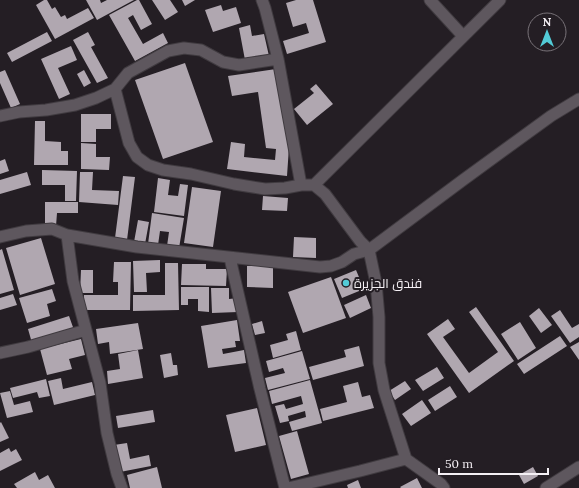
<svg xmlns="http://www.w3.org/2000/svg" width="579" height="488" font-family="Lora,Cairo,serif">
<rect width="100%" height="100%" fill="#241e24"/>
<!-- building -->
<path fill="#b0a7b0" d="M44,0H47L52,9L55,7L61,17L65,15L67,19L88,8L94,18L55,39L36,5Z
M86,0H100L101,3L107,0H134L97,20Z
M137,0H139L152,24L141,30L133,15L128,18L143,44L163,33L168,43L135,61L109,15Z
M152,0H170L178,12L165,20Z
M182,0H195L185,6Z
M296,0H313L326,42L287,54L283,41L309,33L306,23L293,27L286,3Z
M221,5L223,11L236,7L241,23L213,32L205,10Z
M250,25L252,36L264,34L269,56L245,60L239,28Z
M47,32L52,41L12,62L7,53Z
M88,32L95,45L91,47L108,78L97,83L73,40Z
M71,46L77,60L58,68L70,94L59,99L41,59Z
M185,63L213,142L163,159L135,80Z
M276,69L289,147L287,176L227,169L231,142L245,144L244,157L275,160L276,149L266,148L258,92L232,96L228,76Z
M5,70L20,104L11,108L0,83V72Z
M84,70L91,83L84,87L77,74Z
M316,84L333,104L307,125L294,109L314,93L310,89Z
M81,114H111V129H96V142H81Z
M35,121H45V141L61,142V151H68V165H34Z
M81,143L96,144V157H110L109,170L81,169Z
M5,159L9,171L0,174V161Z
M42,170L77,171L76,201H65V185H42Z
M27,172L31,185L0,194V180Z
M80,172H93L92,190L119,191L118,205L79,202Z
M123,176L135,177L127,240L115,238Z
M158,178L170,180L168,195L178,196L180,184L188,185L184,216L154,212Z
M192,187L221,191L213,247L184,243Z
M263,196L288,198L287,211L262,210Z
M45,202H78V213H57L56,226H45Z
M152,213L184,218L179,248L167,246L169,232L160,231L158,245L148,244Z
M138,220L149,222L145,244L134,242Z
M294,237L316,238V258L293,257Z
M41,238L55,284L20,295L6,248Z
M2,249L14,290L0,294V250Z
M160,260V272L146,273L147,292H134L133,261Z
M114,262H131L130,310H84V295H118V282H113Z
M165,263H178L179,310L133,311V295H165Z
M182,264H206V269H227L226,286L181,285Z
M247,266H273V288L247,287Z
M81,270H93V293H80Z
M356,270L364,289L342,298L334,279Z
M331,277L346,318L303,333L288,292Z
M181,287H209V312L198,311V299H188V305H181Z
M211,288H229V299L238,298V312L212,313Z
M52,289L56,301L47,304L50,316L27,323L19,298Z
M13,294L17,305L0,310V298Z
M366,295L371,308L350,318L344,305Z
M476,307L514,361L469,393L427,334L448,319L455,329L443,337L469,373L498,352L469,312Z
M539,308L552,325L541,333L529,316Z
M560,310L572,328L579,324V337L570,343L551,316Z
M69,316L74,330L32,343L28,329Z
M237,320L240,341H235L236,347L222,349L223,354L244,350L246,363L208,368L201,326Z
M262,321L265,333L255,335L252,324Z
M520,322L536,348L518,360L501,334Z
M138,323L143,349L110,354L109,342L98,344L96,329Z
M296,331L301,350L273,358L270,345L288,340L286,334Z
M560,336L567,346L524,374L517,364Z
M81,339L85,355L69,359L72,369L47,375L40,349Z
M579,342V360L570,347Z
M359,346L364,366L313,380L309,367L346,357L344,350Z
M138,350L143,378L108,384L107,371L120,369L118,354Z
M302,351L310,379L268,390L265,378L285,373L283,368L269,372L266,361Z
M171,353L173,365H177L178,375L164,378L160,355Z
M437,367L444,378L423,391L415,380Z
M61,378L63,389L92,382L95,395L54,405L48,381Z
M46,379L50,396L39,398L37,392L13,398L10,388Z
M310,380L322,423L292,431L289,422L306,417L305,411L288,416L289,421L280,423L275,406L284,404L286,409L303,404L301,396L272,404L269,391Z
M405,381L411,389L395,400L389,391Z
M358,382L362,397L370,395L374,408L323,421L320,409L347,402L343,386Z
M450,386L457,397L435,411L428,400Z
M10,391L14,405L30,401L33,412L7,418L0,393Z
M422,400L431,413L411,426L402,414Z
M257,408L266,445L235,452L226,415Z
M153,410L155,422L118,428L116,416Z
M1,422L9,438L0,442V423Z
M297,431L309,474L291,479L279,436Z
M127,443L130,459L149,455L151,466L120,472L114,445Z
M9,448L11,452L16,449L22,460L0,471V453Z
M157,467L162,488H130L127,475Z
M533,467L538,476L524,484L519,475Z
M35,472L39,480L48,475L55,488H17L14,484Z
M417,478L422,488H401L400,487Z
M358,480L361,488H348L347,485Z"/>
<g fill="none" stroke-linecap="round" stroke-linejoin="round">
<!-- minor casing -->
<g stroke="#403b40" stroke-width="13">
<path id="minor" d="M262,0L265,8L278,59
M430,0L463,36
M115,89L129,143L137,157L148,165L163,170L191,174L234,184L265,189L285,188L301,185H314L500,0
M0,116L19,112L46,110L75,105L96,98L115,89L128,73L168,51L184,48L201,50L223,62L239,65L278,59L301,185
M314,185L325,194L360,241L369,250L376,283L379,317V363L384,390L406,459
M67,235L73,281L100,383L107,433L117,474L122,488
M0,237L26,231L52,229L67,235L137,247L320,267L331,266L342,262L354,254L369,250L463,180L551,116L579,99
M230,258L260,389L285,488
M0,353L28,347L86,330
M288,488L360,471L406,459L441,484L444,488
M546,488L579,467"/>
</g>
<!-- minor -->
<use href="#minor" stroke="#5e575e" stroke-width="11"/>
</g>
<!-- markers -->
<circle fill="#52cbd7" stroke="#241e24" stroke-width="1.5" cx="346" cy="283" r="4"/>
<g text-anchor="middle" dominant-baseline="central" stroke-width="4" stroke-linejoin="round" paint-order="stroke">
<!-- poi labels -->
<g font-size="13" fill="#f5f0f5" stroke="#241e24" text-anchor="start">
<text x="354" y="283">فندق الجزيرة</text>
</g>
</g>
<!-- north arrow -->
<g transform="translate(547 32)"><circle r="19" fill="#241e24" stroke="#787278"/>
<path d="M0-3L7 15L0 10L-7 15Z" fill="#52cbd7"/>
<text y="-6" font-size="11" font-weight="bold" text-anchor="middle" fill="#f5f0f5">N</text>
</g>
<!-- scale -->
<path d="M439 468v6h109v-6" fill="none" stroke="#f5f0f5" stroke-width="2"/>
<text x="445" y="468" font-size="12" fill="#f5f0f5" stroke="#241e24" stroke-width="3" paint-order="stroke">50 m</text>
</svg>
